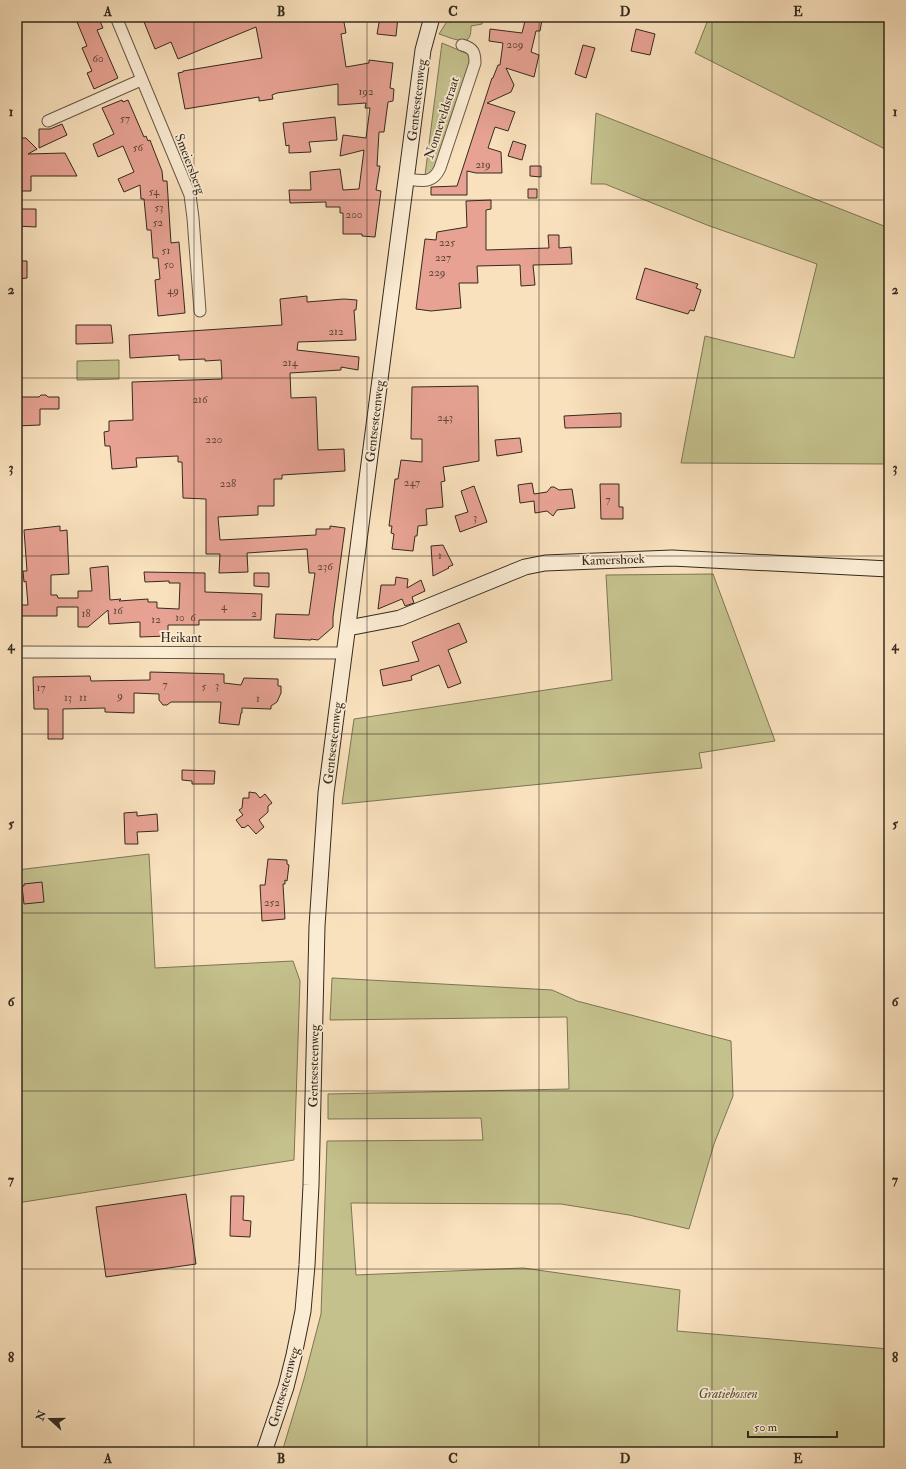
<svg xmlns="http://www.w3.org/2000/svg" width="906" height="1469" font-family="'IM FELL Double Pica',serif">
<rect width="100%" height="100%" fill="#f9e1bd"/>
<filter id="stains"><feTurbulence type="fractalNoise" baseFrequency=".005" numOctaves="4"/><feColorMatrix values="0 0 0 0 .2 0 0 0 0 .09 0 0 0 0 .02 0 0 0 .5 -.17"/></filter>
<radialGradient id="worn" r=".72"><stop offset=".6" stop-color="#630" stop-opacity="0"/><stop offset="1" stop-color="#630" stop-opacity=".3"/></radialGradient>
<!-- green -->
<path fill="#c4c18d" stroke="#7c7656" d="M452,17H484L482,24L471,26C471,30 471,36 468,39C463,44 446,36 439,34L446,23Z
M709,17H889V151L695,53Z
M442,43L468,54L471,61L434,170L427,175H425Z
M596,113L889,228V464L681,463L705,336L794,358L817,264L707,225L605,184H591Z
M119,360V379L77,380V361Z
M713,574L775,741L699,753L702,768L342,804L354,719L612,680L606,575Z
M149,854L155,968L293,961L300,981L294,1160L17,1203V870Z
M332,978L552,990L577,1001L731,1041L733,1096L714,1144L689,1229L629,1215L561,1204L351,1203L356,1275L523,1268L680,1290L677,1331L889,1349V1452H282L304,1379L321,1314L327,1141L483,1140L481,1118L328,1119V1094L569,1089L567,1017L330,1020Z"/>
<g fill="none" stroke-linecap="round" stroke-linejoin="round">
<!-- stream -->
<path stroke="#75827b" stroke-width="3.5" d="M486,19L487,17"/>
</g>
<!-- building -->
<path fill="#e7a293" stroke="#352a1e" d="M75,17H98L103,28L97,30L118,78L94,89L87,73L92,71L82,48L87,46Z
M142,17H343L346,33L341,34L346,67L369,63V60L393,63L390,88L394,89L393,101L388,102L384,132H379L377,166H380L376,190L381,191L375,237L362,236V234H343V213H340V207H326V202L290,203L289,190H311L310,172L340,169L343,190L359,189L364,150L340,156L343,135L366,138L370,108H365L366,103L338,105V84L277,93L272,95L273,99L259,101V97L185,109L178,73L183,72V71L262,58L256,27L178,59L171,42L155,49Z
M380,17H398L396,36L377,34Z
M526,17L542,20L540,31H536L531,52L539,55L534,77L506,68L514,85L511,92L487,103L515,112L508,131L495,127L488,148L501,152L502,173H476L467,171V195H431V187L457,186L492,78H493L498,65H500L503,43L489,41L490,29L522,33Z
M636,29L655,34L650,55L631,51Z
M583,45L595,48L586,78L575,74Z
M122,100L123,102L128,100L144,137L146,136L148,141L150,140L153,148L162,171L163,181H167L171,243L179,242L185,313L158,316L155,280L160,279L158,258H153L151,230H147L144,199H141L140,185L124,192L118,179L134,172L123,146L98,157L93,144L114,134L102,108Z
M335,117L337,140L309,142L311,152L289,153V145L286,146L283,123Z
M62,124L67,135L39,148V129H50Z
M17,138H26L37,149L28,154L65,153L77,176H31V191H17Z
M513,141L526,145L522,160L508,156Z
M530,166H541V177L530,176Z
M528,189H537V198H528Z
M491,200V209L486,210V250L549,248L548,235H559V248L571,247L572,264L533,265L535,285L521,286L520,265L477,266L478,283H459L461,308L431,311L416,309L425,239L436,240L437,232L467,227L466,201Z
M17,209H36V227L17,226Z
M17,261H27V278L17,279Z
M645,268L698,284L696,288L701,290L694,311L690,310L688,314L636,299Z
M307,296V302L344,299L357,300L356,310H354L356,340L298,342L297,350L359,357L358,370L341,367V370L290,373L291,398L316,397L318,450L344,449L345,471L282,475V479H274V506H258V515L218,517L220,540L316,535V529H330V526L345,528L333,617V627L318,640L311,639V640L274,638L276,614L309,615L315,573H309L307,549L247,553L248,572L219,573L220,554H206V499L183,498L182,462H178V456L136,458L137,467L112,469L110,446H105L104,432L109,431V421L133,420L132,382L222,379L221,360L205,361V359L179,360V355L130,358L129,335L282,325L280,299Z
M76,325H111L113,343L76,344Z
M478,386L479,461L443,467L445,481L441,482L443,507L426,509L427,525L418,526L417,536H415L413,551L392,549L394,534L391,533L392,526H389L395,479H398L401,460L422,462V439H411L412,387Z
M41,395H46L48,397H59V409H40V425L17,426V397H39Z
M621,413V427L565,428L564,416Z
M520,438L522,452L497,456L495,440Z
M532,483L534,494L547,492L551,487H554L559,490L572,489L575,508L557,510L553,516L547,511L535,513L534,501L520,503L518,485Z
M600,484H619V507H623V519H601Z
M474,486L487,522L460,532L455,516L468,512L461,491Z
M60,526V531L67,530L69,574L51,575V595H57L58,598H78V591H92L90,568L108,566L110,600L121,599L119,601L148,599V602H157V608L179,609L180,583H169V581L145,582L144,572L205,573V592L262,594L261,620H199V625H168V636L140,637V622L109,624L108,610L88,627H78V607H57V616H19V605H28L26,581L24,582L23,571H27L24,530Z
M443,545L453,565L448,567L449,568L433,576L431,546Z
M254,573H269V587L254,586Z
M396,577L408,579L407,588L421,580L425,591L412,597L414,603L405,606L402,599L378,609L381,585H395Z
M459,623L467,642L448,650L461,683L448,688L439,665L411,676L412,680L383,686L380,670L419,661L412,642Z
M150,672L224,674V683L241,685L244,678L278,679V686H281V693L277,702L271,706V709L242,708V713H241L239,725L219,723L221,702H171L167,705H163L159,700V694L134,693V713L105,712V708L63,709V739H48V709H34L33,677L90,676L91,681L150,680Z
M182,770L215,771L214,784H192V781L182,780Z
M249,792L256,793L260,798L265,794L272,803L268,806V812L259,820L264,827L256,834L248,825L244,828L243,827L242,828L236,820L243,815L239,810L242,808L243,798H249Z
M137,812V816L157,814L158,831L137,832L138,844H125L124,813Z
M268,859L287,860V864L289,865L287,881L285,880V884H283L285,919L262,921L260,885H265Z
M42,882L44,902L24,904L22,886H24V884Z
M186,1194L196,1264L106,1277L96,1207Z
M231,1196H244L243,1220L251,1221L250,1237L230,1236Z"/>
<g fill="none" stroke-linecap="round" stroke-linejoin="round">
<!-- street casing -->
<g stroke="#665846" stroke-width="13">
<path id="street" d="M116,17L190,195L193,218L200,311
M48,121L141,80
M407,179C422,181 433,184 440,168L475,63C475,52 473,48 462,45
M17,652L344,653"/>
</g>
<!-- secondary casing -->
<g stroke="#352a1e" stroke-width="17">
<path id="secondary" d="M348,628L400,618L525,567L545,563L672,558L889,569
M264,1452L286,1387L294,1355L303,1311L307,1265L311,1185L317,926L326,793L423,50L432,17"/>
</g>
<!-- street -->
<use href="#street" stroke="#fbecd4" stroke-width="11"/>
<!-- secondary -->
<use href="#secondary" stroke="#fbecd4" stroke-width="15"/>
</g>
<!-- grid -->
<path fill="none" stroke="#352a1e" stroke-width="1" stroke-opacity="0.55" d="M194,17V1452M367,17V1452M539,17V1452M712,17V1452M17,200H889M17,378H889M17,556H889M17,734H889M17,913H889M17,1091H889M17,1269H889"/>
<g text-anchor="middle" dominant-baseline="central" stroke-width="3.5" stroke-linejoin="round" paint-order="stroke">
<!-- number labels -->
<g font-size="11" fill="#62483b">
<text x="515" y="44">209</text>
<text x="98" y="58">60</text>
<text x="366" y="91">192</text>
<text x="125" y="118">57</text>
<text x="138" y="147">56</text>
<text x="483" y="164">219</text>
<text x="154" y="191">54</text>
<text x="159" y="207">53</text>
<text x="354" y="214">200</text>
<text x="158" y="222">52</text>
<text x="447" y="242">225</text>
<text x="166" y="250">51</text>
<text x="443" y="257">227</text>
<text x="169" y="264">50</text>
<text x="437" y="272">229</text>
<text x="173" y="290">49</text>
<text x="336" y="331">212</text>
<text x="290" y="362">214</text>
<text x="200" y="399">216</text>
<text x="445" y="417">243</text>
<text x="214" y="439">220</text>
<text x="412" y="482">247</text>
<text x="228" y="483">228</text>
<text x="608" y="499">7</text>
<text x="475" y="517">3</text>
<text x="440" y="555">1</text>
<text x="325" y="566">236</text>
<text x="224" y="606">4</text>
<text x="118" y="610">16</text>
<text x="86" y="613">18</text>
<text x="254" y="613">2</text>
<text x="180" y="617">10</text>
<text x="193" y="617">6</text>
<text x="156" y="619">12</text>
<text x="165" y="684">7</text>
<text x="217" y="685">3</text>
<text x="204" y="686">5</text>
<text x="41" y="687">17</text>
<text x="120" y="695">9</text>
<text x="68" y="697">13</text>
<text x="83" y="697">11</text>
<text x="258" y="698">1</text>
<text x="272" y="902">252</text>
</g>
<!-- street labels -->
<g font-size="13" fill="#352a1e" stroke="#fbecd4">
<text transform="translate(417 100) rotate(-83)">Gentsesteenweg</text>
<text transform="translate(442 118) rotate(-72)">Nonneveldstraat</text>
<text transform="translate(190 164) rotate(69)">Smeiersberg</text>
<text transform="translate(375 421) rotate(-83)">Gentsesteenweg</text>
<text transform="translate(613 560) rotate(-2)">Kamershoek</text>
<text x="181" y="638">Heikant</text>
<text transform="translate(333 743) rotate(-83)">Gentsesteenweg</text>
<text transform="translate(314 1066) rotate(-89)">Gentsesteenweg</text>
<text transform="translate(284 1387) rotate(-74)">Gentsesteenweg</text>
</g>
<!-- park labels -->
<g font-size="13" font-style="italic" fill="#59503a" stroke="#fbecd4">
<text x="728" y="1394">Gratiebossen</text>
</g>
</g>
<!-- margin -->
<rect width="906" height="1469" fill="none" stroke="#f9e1bd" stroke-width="44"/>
<!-- north arrow -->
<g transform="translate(50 1419) rotate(291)" stroke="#fbecd4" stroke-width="3" paint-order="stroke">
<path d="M0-3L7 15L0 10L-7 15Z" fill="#352a1e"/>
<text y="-6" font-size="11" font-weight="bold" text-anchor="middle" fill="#352a1e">N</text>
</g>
<!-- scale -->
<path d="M748 1431v6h89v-6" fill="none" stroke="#352a1e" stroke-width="2"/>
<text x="754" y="1431" font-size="12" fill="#352a1e" stroke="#fbecd4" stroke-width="3" paint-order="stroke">50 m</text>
<rect x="22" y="22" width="862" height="1425" fill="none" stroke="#352a1e" stroke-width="1.5"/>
<g font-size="13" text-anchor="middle" font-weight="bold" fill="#352a1e">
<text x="108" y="16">A</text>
<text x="281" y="16">B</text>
<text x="453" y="16">C</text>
<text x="625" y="16">D</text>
<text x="798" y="16">E</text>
<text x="11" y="116">1</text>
<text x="895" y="116">1</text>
<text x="11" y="294">2</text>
<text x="895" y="294">2</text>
<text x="11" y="472">3</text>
<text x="895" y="472">3</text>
<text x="11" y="650">4</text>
<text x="895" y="650">4</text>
<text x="11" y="828">5</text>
<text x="895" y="828">5</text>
<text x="11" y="1006">6</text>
<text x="895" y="1006">6</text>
<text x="11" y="1184">7</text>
<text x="895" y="1184">7</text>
<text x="11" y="1362">8</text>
<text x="895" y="1362">8</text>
<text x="108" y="1463">A</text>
<text x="281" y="1463">B</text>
<text x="453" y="1463">C</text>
<text x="625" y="1463">D</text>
<text x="798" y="1463">E</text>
</g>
<rect width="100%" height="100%" filter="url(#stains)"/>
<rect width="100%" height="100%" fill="url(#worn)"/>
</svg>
